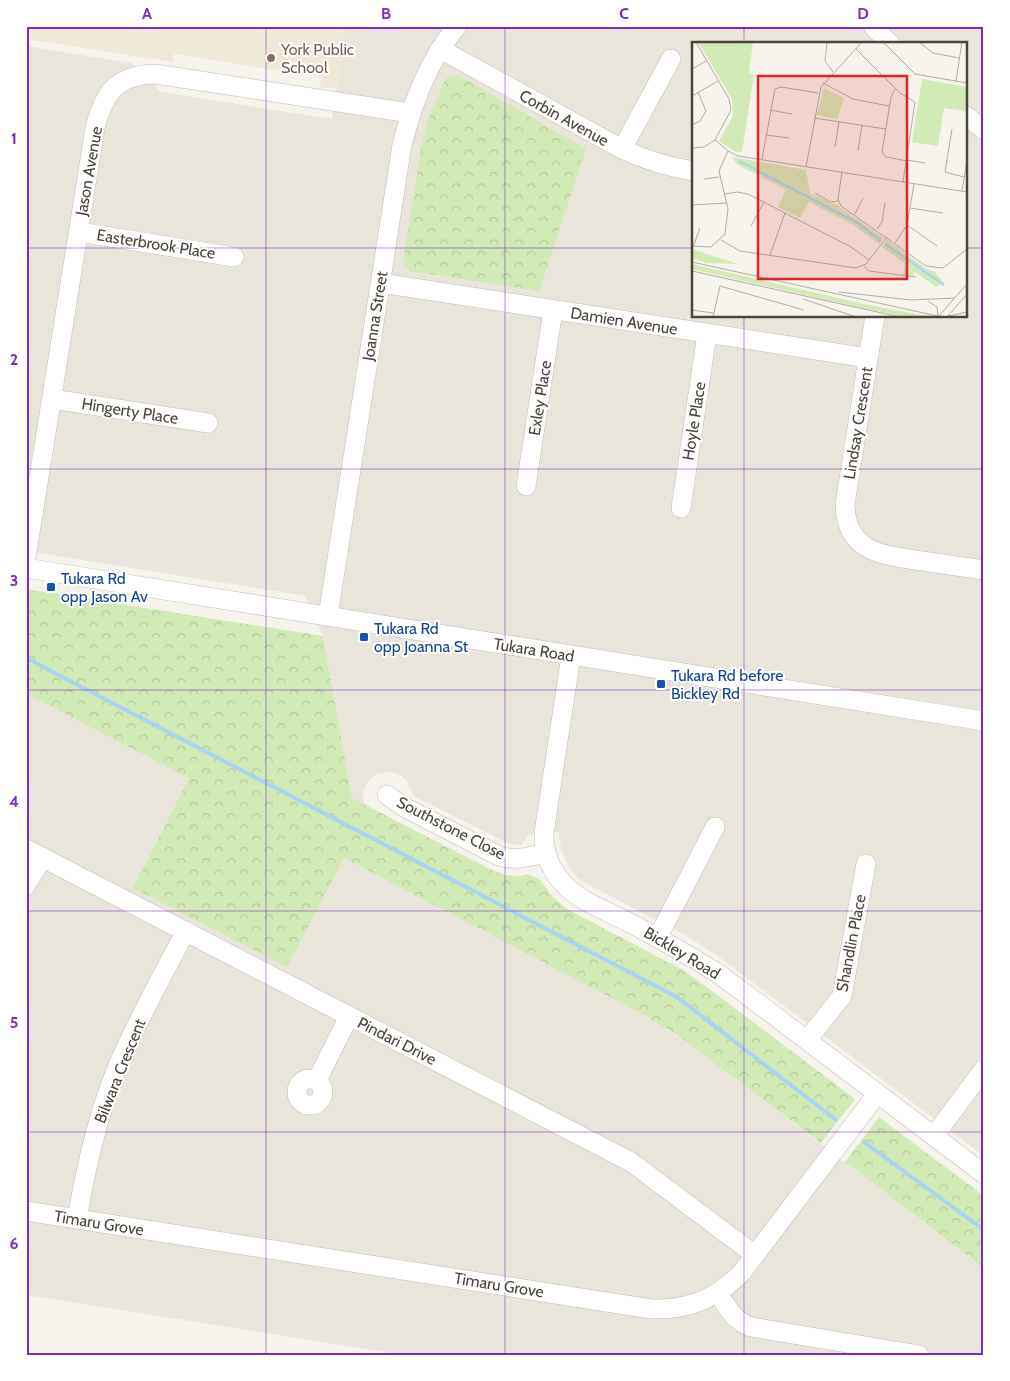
<svg xmlns="http://www.w3.org/2000/svg" width="1010" height="1381" font-family="Cabin,sans-serif">
<defs>
<pattern id="park-crowns" width="20" height="18" patternUnits="userSpaceOnUse" patternTransform="scale(1.25)"><rect width="20" height="18" fill="#d2eab5"/><path d="M2 6a3 3 0 1 1 6 0M12 15a3 3 0 1 1 6 0" fill="none" stroke="#b6ca9c"/></pattern>
</defs>
<rect width="100%" height="100%" fill="#f6f3ec"/>
<!-- residential -->
<path fill="#eae5da" fill-rule="evenodd" d="M346,26H984V1156L715,954L685,935L587,884L578,878L571,870L561,850L559,832L528,835L521,845L509,844L414,796L406,780L400,775L391,772L376,774L368,781L363,791V797L365,805L352,798L323,636L305,596L26,551V46L131,63L161,92L332,119ZM694,44H966V316H694Z
M26,694L189,778L133,888L344,858L618,1000L661,1025L703,1054L984,1268V1355H403L26,1295Z"/>
<!-- education -->
<path fill="#efe8d6" d="M26,26H346L336,89L320,87L321,77L174,54L173,62L26,39Z"/>
<!-- park -->
<path fill="url(#park-crowns)" d="M458,75L586,149L539,291L410,271L403,262L422,142L428,120L446,78Z
M26,589L323,636L352,798L494,871L506,875L520,876L528,874L539,879L554,898L567,909L683,970L712,991L855,1099L821,1143L677,1035L644,1015L344,858L287,967L133,888L189,778L26,694Z
M879,1117L984,1196V1268L845,1162Z"/>
<g fill="none" stroke-linecap="round" stroke-linejoin="round">
<!-- stream -->
<path stroke="#a9d4f2" stroke-width="4" d="M26,658L677,997L836,1120
M864,1142L984,1230"/>
<!-- minor casing -->
<g stroke="#c2bbae" stroke-width="20">
<path id="minor" d="M873,26L890,44
M440,49L622,149C645,160 668,167 694,171
M966,116L984,130
M622,149L671,59
M79,232L234,257
M381,283L868,358
M875,316L845,504C846,553 883,555 922,561C943,564 963,567 984,570
M52,399L208,423
M526,486L553,310
M681,508L707,334
M26,558L95,128C104,93 116,75 155,74L410,113
M26,568L984,721
M328,616L402,145C413,102 428,61 457,26
M571,656L544,833C544,852 549,868 562,882C579,902 608,911 630,923C662,940 693,957 723,977L984,1174
M387,795L404,807L499,856C515,861 529,857 545,853
M26,849L631,1162L755,1255
M26,885L43,857
M658,937L715,827
M807,1040L842,996L866,864
M297 1092a13 13 0 1 1 26 0a13 13 0 1 1-26 0Z
M317,1080L349,1016
M934,1136L984,1069
M26,1211L651,1309C689,1310 716,1299 742,1272L877,1094
M77,1219C86,1168 97,1117 117,1068C137,1021 162,976 186,931
M718,1293C727,1307 734,1321 751,1327L919,1355"/>
</g>
<!-- minor -->
<use href="#minor" stroke="#fff" stroke-width="19"/>
</g>
<!-- grid -->
<path fill="none" stroke="#7b2cbf" stroke-width="1" stroke-opacity="0.55" d="M266,26V1355M505,26V1355M744,26V44M26,248H694M966,248H984M744,316V1355M26,469H984M26,690H984M26,911H984M26,1132H984"/>
<!-- markers -->
<circle fill="#8d6e63" stroke="#fff" stroke-width="2" cx="271" cy="58" r="5"/>
<g fill="#1a4fb4" stroke="#fff" stroke-width="2">
<rect x="46" y="582" width="10" height="10" rx="2.5"/>
<rect x="359" y="632" width="10" height="10" rx="2.5"/>
<rect x="656" y="679" width="10" height="10" rx="2.5"/>
</g>
<g text-anchor="middle" dominant-baseline="central" stroke-width="4" stroke-linejoin="round" paint-order="stroke">
<!-- education labels -->
<g font-size="16" fill="#785e54" stroke="#fff" text-anchor="start">
<text x="281" y="49">York Public<tspan x="281" dy="18">School</tspan></text>
</g>
<!-- street labels -->
<g font-size="16" fill="#4b4439" stroke="#fff">
<text transform="translate(564 118) rotate(29)">Corbin Avenue</text>
<text transform="translate(89 171) rotate(-80)">Jason Avenue</text>
<text transform="translate(156 244) rotate(9)">Easterbrook Place</text>
<text transform="translate(375 316) rotate(-81)">Joanna Street</text>
<text transform="translate(624 321) rotate(9)">Damien Avenue</text>
<text transform="translate(540 398) rotate(-81)">Exley Place</text>
<text transform="translate(130 411) rotate(9)">Hingerty Place</text>
<text transform="translate(694 421) rotate(-81)">Hoyle Place</text>
<text transform="translate(858 423) rotate(-81)">Lindsay Crescent</text>
<text transform="translate(534 650) rotate(9)">Tukara Road</text>
<text transform="translate(451 828) rotate(27)">Southstone Close</text>
<text transform="translate(851 943) rotate(-79)">Shandlin Place</text>
<text transform="translate(682 953) rotate(31)">Bickley Road</text>
<text transform="translate(397 1041) rotate(27)">Pindari Drive</text>
<text transform="translate(120 1071) rotate(-68)">Bilwara Crescent</text>
<text transform="translate(99 1223) rotate(9)">Timaru Grove</text>
<text transform="translate(499 1285) rotate(9)">Timaru Grove</text>
</g>
<!-- transit labels -->
<g font-size="16" fill="#164399" stroke="#fff" text-anchor="start">
<text x="61" y="578">Tukara Rd<tspan x="61" dy="18">opp Jason Av</tspan></text>
<text x="374" y="628">Tukara Rd<tspan x="374" dy="18">opp Joanna St</tspan></text>
<text x="671" y="675">Tukara Rd before<tspan x="671" dy="18">Bickley Rd</tspan></text>
</g>
</g>
<!-- overview -->
<g transform="translate(692 42)">
<rect width="275" height="275" fill="#f6f3ec"/>
<path d="M0,222L172,262L235,274L214,275L171,266L0,227Z" fill="#d2eab5"/>
<path d="M0,207L24,215L47,222L14,221L0,216Z" fill="#d2eab5"/>
<path d="M61,0L57,30L62,33L50,110H44L27,99L41,74L40,57L7,1ZM230,37L275,45V69L252,66L246,104L220,100ZM132,46L152,56L145,77L125,73ZM40,115L114,128L118,151L145,163L192,196L187,202L161,183L117,160L108,176L86,165L94,148L44,122ZM195,198L233,226L243,230L251,240L244,245L223,230L220,234L211,233L213,222L190,205Z" fill="#d2eab5"/>
<path d="M25,0L53,1L52,19L24,17Z" fill="#d2eab5"/>
<path fill="none" stroke="#a9d4f2" stroke-width="2.5" d="M47,119L166,181L189,199M193,202L252,243"/>
<path fill="none" stroke="#b2ada4" stroke-width="1" d="M135,0L133,19L141,30M191,0L223,32L275,41M227,0L241,11L267,16M164,7L208,51L223,60L211,140M0,27L14,19M264,39L270,0M131,41L161,57L197,64M203,47L199,55L190,110L194,115L215,119M0,54L26,39M78,68L100,72M122,76L194,87M0,83L8,79L14,69L6,50M260,87L253,130L272,135M74,93L97,96M23,98L36,109L46,114L275,150M143,105L147,80M0,106L12,105L23,98L39,68L37,57L4,0M166,109L170,83M70,117L83,47L89,45L126,51M215,118L233,121M114,125L129,45L170,0M150,130L146,157L149,164L234,224L251,226L275,207M12,137L27,135M270,149L275,119M123,151L139,160L146,159M33,152L45,150L56,152L159,205L177,218M0,163L35,161M218,166L251,171M163,172L171,156M215,183L245,204M59,184L72,160M185,187L190,180L193,161M29,198L48,209L164,226L174,222L195,195M203,201L215,183L222,142M0,204L19,205L33,192L36,167L27,129L36,109M1,205L8,186M78,213L93,171M0,220L250,275M172,224L177,229L224,235M0,229L208,275M147,250L219,258L262,256M111,257L164,275M236,259L245,265L246,275M0,268L21,271M257,274L275,270M21,275L28,244L112,268M246,275L275,242M255,275L275,252"/>
<path fill="#d62828" fill-opacity="0.15" stroke="#d62828" stroke-width="2.5" d="M66,34H215V237H66Z"/>
<rect width="275" height="275" fill="none" stroke="#4b4439" stroke-width="2.5"/>
</g>
<!-- border -->
<rect width="1010" height="1381" fill="none" stroke="#ffffff" stroke-width="55"/>
<rect x="28" y="28" width="954" height="1326" fill="none" stroke="#7b2cbf" stroke-width="2"/>
<g font-size="16" text-anchor="middle" font-weight="bold" fill="#7b2cbf">
<text x="147" y="19">A</text>
<text x="386" y="19">B</text>
<text x="624" y="19">C</text>
<text x="863" y="19">D</text>
<text x="14" y="144">1</text>
<text x="14" y="365">2</text>
<text x="14" y="586">3</text>
<text x="14" y="807">4</text>
<text x="14" y="1028">5</text>
<text x="14" y="1249">6</text>
</g>
</svg>
